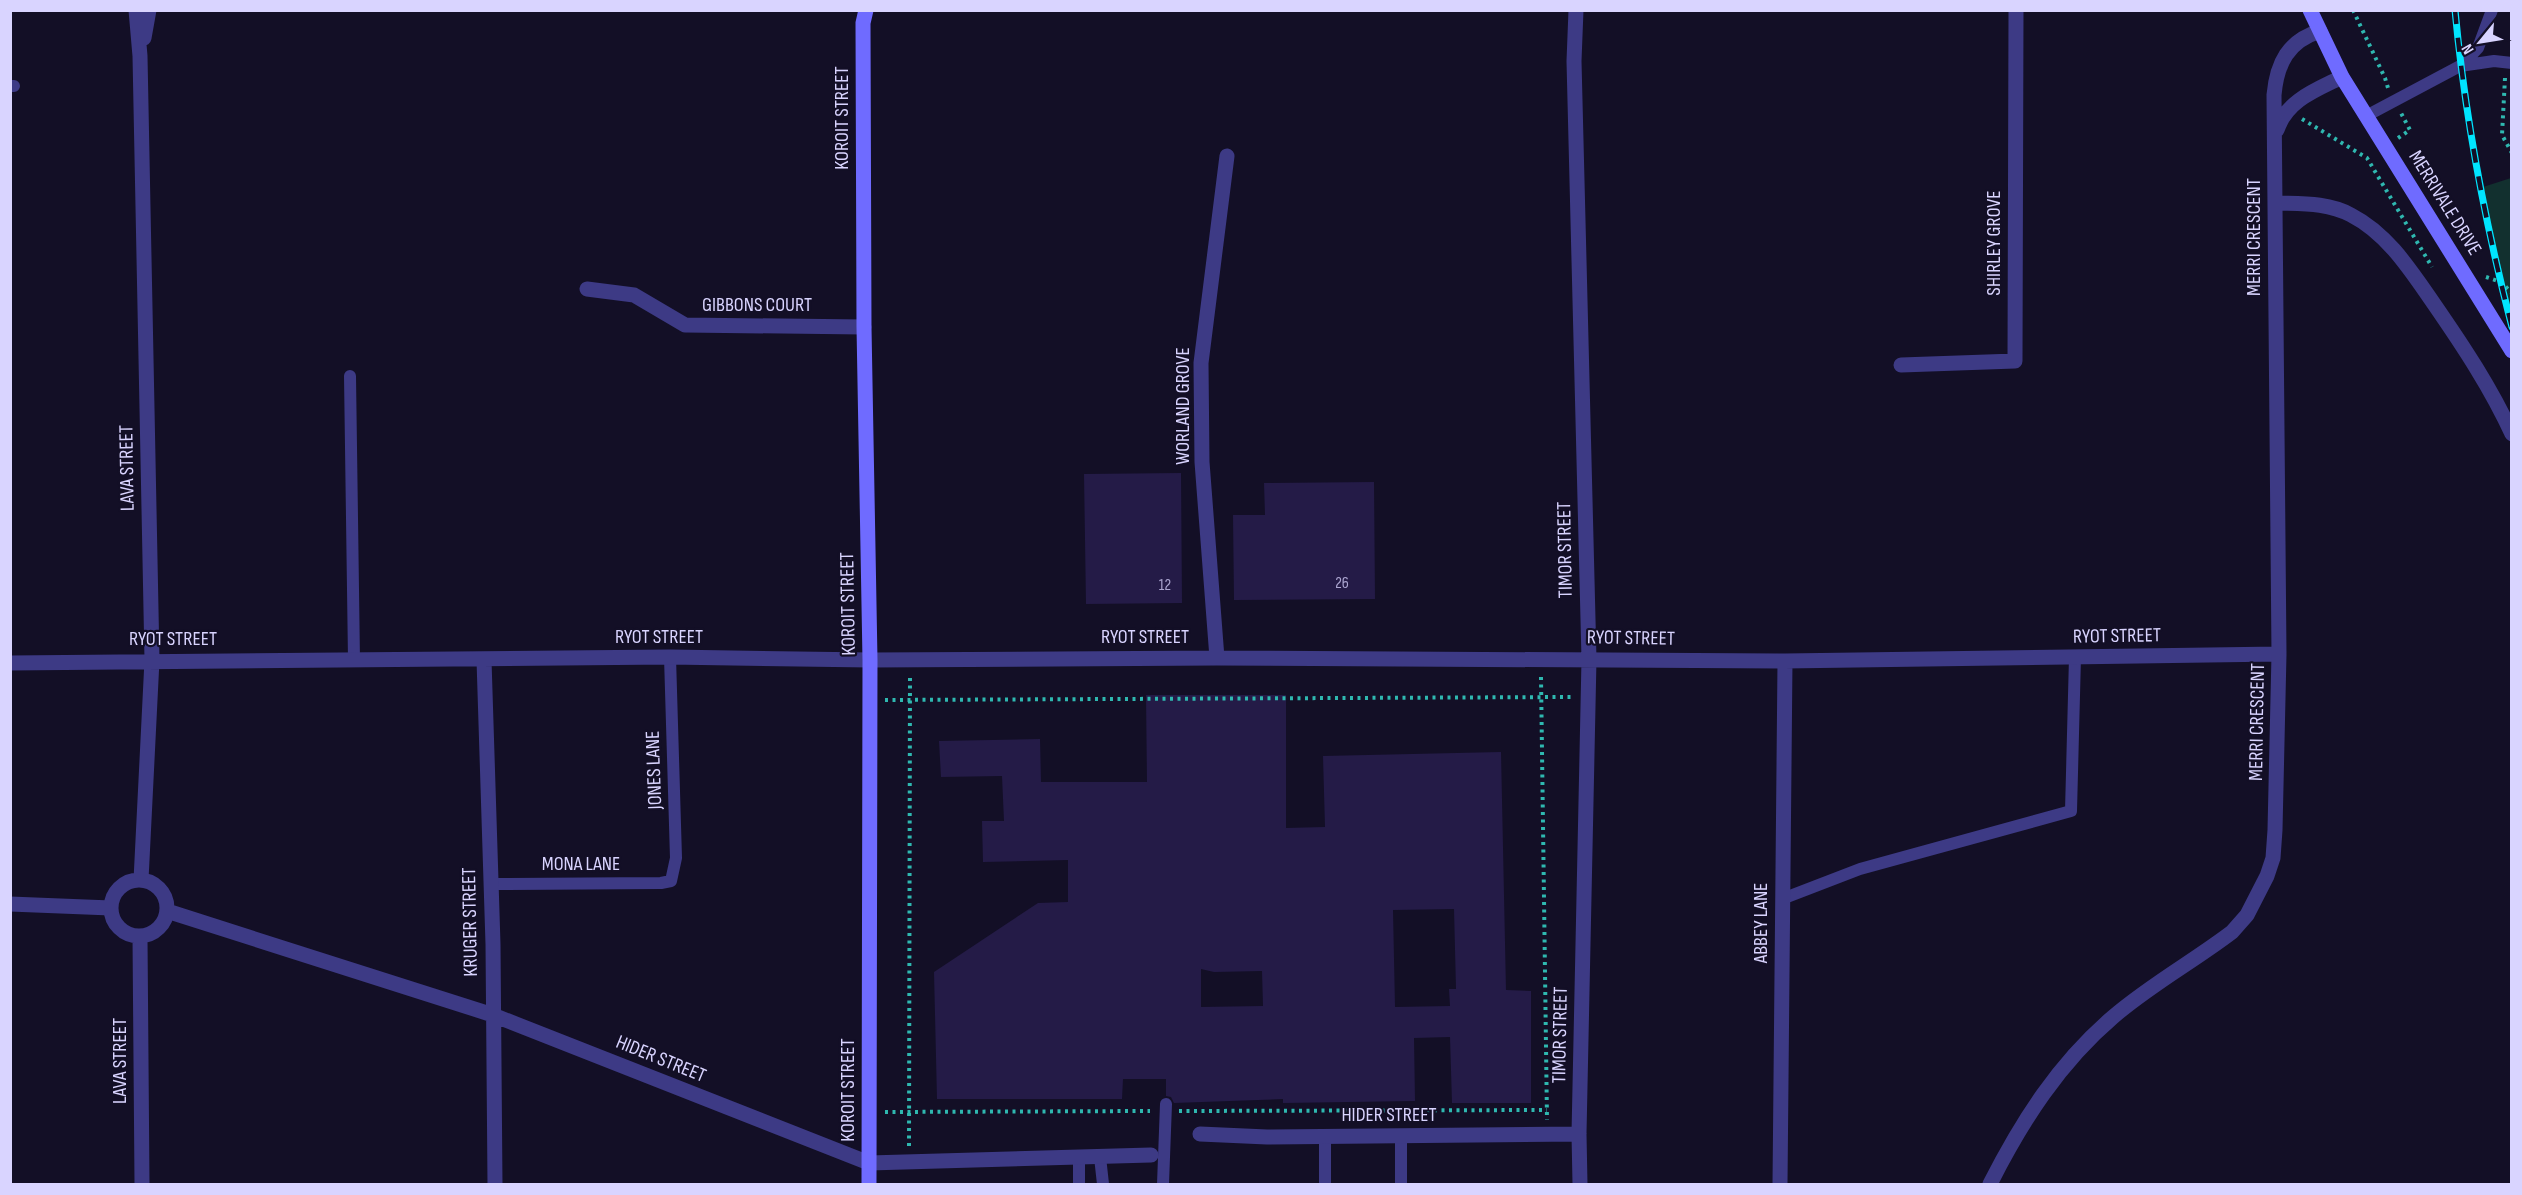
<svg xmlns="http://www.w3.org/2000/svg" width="2522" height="1195" font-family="'Sofia Sans Condensed',sans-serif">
<rect width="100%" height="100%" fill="#130f26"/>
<!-- green -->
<path fill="#12302f" d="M2511,178H2512L2511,312L2480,188Z"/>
<!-- building -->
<path fill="#241b47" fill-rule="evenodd" d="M1181,473L1182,603L1086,604L1084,474Z
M1374,482L1375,599L1234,600L1233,515H1265L1264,483Z
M1146,695H1286V828L1325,827L1323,756L1501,752L1506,990L1531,991V1103H1452L1450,1037L1414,1038L1415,1101L1283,1103V1099L1174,1103L1171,1097L1166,1096V1079H1123L1122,1099H937L934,972L1038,903L1068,902V860L983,862L982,821H1004L1002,776L941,777L939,741L1040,739L1041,782H1147ZM1454,909L1456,989H1449L1450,1006L1395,1007L1393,910ZM1201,969L1214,972L1262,971L1263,1006L1201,1007Z"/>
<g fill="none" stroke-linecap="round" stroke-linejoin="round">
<!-- path -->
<path stroke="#2fb8b0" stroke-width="4" stroke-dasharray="3 4.5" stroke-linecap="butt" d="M2353,10L2385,78L2388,88
M2505,78L2502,135L2512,153
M2302,119L2367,158L2432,267
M2398,138L2410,130L2401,113
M2486,277L2501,282L2512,293
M1541,677L1547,1120
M885,700L1571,697
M1179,1111L1547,1110
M885,1112L1150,1111
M909,1146L910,677"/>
<!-- lane -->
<path stroke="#3d3a85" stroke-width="12" d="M2463,64L2478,48L2492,10
M10,86H14
M2366,116L2460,66L2494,61L2512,63
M350,376L354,660
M491,884L661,883L671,881L676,858L670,657
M1782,899L1860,869L2071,811L2075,657
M1401,1136V1184
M1079,1157V1184
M1100,1157L1103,1184
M1163,1184L1166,1104
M1325,1184V1137"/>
<!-- street -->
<path stroke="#3d3a85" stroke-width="15" d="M136,10L140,56L152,660L141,880
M1576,10L1574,61L1589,659L1579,1134L1580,1184
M144,38L149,10
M2277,130C2287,100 2316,90 2342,77
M2275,203C2300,204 2327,202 2351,215C2388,234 2411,271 2434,304C2463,346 2491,388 2512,434
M587,289L634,295L685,325L864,327
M1901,365L2015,361L2016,10
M1217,658L1202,462L1201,363L1227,156
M484,660L493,944L495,1184
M10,663L670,657L870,660L1217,658L1785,661L2279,654
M111 908a28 28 0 1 1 56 0a28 28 0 1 1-56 0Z
M10,904L111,908
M167,911L493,1015L869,1163L1151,1155
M140,937L142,1184
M1200,1134L1267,1137L1579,1134
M1780,1184L1785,661
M1990,1184C2022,1121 2059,1063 2113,1017C2150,985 2194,961 2232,932L2247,915L2267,876L2273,858L2275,830L2279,654L2274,95C2277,63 2288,41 2320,31"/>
<!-- secondary -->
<path stroke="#6f6bff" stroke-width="15" d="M866,10L863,23L864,327L870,660L869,1184
M2310,10L2342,77L2512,351"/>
<!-- rail casing -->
<g stroke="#00e5ff" stroke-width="7">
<path id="rail" d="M2455,10C2465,117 2485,223 2512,327"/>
</g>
<!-- rail -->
<use href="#rail" stroke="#130f26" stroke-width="4.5" stroke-dasharray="14" stroke-linecap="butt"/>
</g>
<g text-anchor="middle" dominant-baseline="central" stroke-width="4.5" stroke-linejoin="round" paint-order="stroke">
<!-- number labels -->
<g font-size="16" fill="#aca6d1">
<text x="1342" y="583">26</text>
<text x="1165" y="585">12</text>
</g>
<!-- street labels -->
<g font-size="20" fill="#d9d4ff" stroke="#130f26">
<text transform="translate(842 118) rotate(-90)">KOROIT STREET</text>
<text transform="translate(2445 203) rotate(58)">MERRIVALE DRIVE</text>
<text transform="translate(2254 237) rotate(-90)">MERRI CRESCENT</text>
<text transform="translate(1994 243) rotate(-90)">SHIRLEY GROVE</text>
<text x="757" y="305">GIBBONS COURT</text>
<text transform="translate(1183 406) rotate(-90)">WORLAND GROVE</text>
<text transform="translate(127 468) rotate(-91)">LAVA STREET</text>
<text transform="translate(1565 550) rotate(-91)">TIMOR STREET</text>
<text transform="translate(848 604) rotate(-91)">KOROIT STREET</text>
<text transform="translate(2117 636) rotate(-1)">RYOT STREET</text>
<text x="659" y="637">RYOT STREET</text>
<text x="1145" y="637">RYOT STREET</text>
<text transform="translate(1631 638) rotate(1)">RYOT STREET</text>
<text x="173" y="639">RYOT STREET</text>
<text transform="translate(2257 722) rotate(-89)">MERRI CRESCENT</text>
<text transform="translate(654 770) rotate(-92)">JONES LANE</text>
<text x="581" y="864">MONA LANE</text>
<text transform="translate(470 922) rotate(-91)">KRUGER STREET</text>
<text transform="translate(1761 923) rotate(-90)">ABBEY LANE</text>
<text transform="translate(1560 1035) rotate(-89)">TIMOR STREET</text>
<text transform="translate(661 1059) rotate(22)">HIDER STREET</text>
<text transform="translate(120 1061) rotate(-90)">LAVA STREET</text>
<text transform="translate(848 1090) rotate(-90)">KOROIT STREET</text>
<text x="1389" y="1115">HIDER STREET</text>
</g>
</g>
<!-- border -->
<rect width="2522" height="1195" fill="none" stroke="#d9d4ff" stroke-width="24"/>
<!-- north arrow -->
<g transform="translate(2480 42) rotate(240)" stroke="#130f26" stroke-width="4.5" paint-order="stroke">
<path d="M0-4.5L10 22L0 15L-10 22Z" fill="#d9d4ff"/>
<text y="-9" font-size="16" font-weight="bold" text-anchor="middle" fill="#d9d4ff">N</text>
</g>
</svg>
